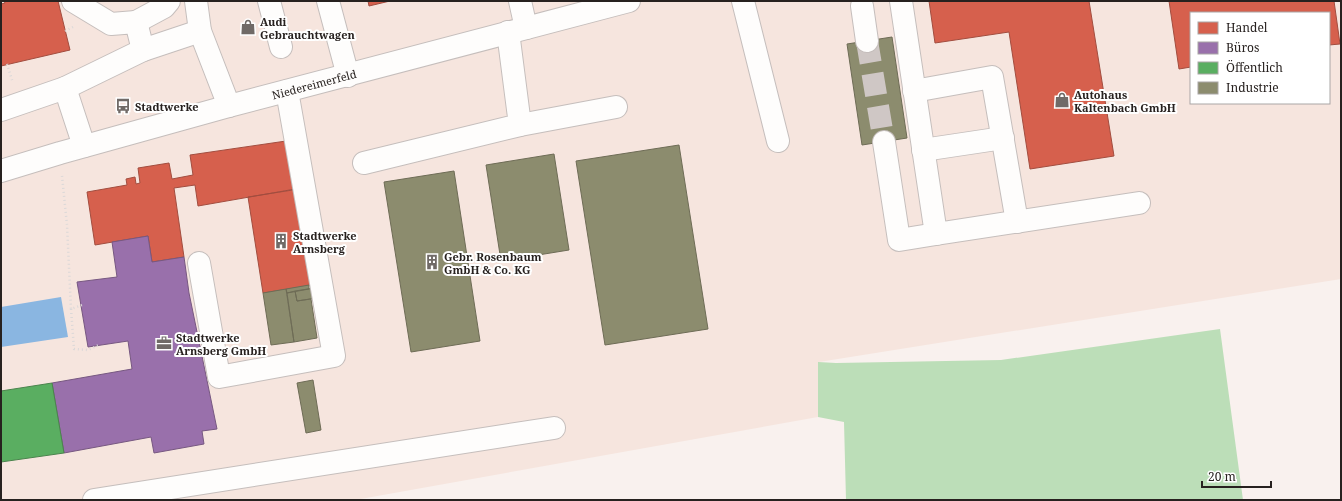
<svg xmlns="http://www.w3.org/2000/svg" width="1342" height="501" font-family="'Noto Serif',serif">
<rect width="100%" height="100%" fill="#f9f1ee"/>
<!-- industrial -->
<path fill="#f6e5de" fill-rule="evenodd" d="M1,1H1341V279L819,362L818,417L355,500H1ZM1191,13H1329V103H1191Z"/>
<!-- forest -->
<path fill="#bcdeb8" d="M1220,329L1243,500H846L844,422L818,417V362L836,363L1001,360Z"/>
<!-- water -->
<path fill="#8ab6e1" d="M61,297L68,337L1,347V307Z"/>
<!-- shops -->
<path fill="#d6604d" stroke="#a24d3f" d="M4,1H58L70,50L1,66V4L5,3Z
M368,1H390L369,6Z
M929,1H1089L1114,156L1030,169L1009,32L935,43Z
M1169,1H1334L1340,44L1329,45V13H1191V67L1179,69Z
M293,140L301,188L198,206L195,185L174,188L184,257L152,262L148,236L95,245L87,192L127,185L126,179L135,177L136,184L140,183L138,168L169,163L172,179L193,175L190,155Z
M299,189L314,285L263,293L248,197Z"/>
<!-- offices -->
<path fill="#9970ab" stroke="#775881" d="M148,236L152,262L184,257L189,293L217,429L202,431L204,444L154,453L151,437L64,453L52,383L132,369L128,341L88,347L77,282L117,277L112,242Z"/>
<!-- public -->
<path fill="#5aae61" stroke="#4b844d" d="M52,383L64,453L1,462V391Z"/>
<!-- industry -->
<path fill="#8c8c6e" stroke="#6e6c56" d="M892,37L907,138L862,145L847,44Z
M679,145L708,329L605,345L576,161Z
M554,154L569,250L501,261L486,165Z
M454,171L480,341L411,352L384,182Z
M309,285V289L287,293L286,289Z
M314,288L316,298L297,301L295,291Z
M286,289L294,342L271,345L263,293Z
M295,291L297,301L311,299L317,338L294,342L287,293Z
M313,380L321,430L306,433L297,383Z"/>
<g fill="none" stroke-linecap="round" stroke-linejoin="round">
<!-- minor-tunnel -->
<path stroke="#cfc7c5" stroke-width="22" stroke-dasharray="22 11" stroke-linecap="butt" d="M867,41L884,142"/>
<!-- minor casing -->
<g stroke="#c5bebc" stroke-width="24">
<g id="minor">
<path d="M73,1L111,24L136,22L143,50"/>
<path d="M196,1L200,31L229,106"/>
<path d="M269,1L281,47"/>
<path d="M328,1L348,76"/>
<path d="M520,1L526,28"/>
<path d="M743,1L778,141"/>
<path d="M901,1L936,234L1139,203"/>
<path d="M862,6L867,41"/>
<path d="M136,22L164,7L169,1"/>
<path d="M65,88L143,50L200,31"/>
<path d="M914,91L992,77L1017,222"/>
<path d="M1,110L65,88L84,146"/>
<path d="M520,125L616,107"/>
<path d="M884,142L899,240L936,234"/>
<path d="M923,150L1003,138"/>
<path d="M364,163L520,125L508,32"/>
<path id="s1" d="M1,171L60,153L229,106L629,1"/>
<path d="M199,263L219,377L334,356L287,91"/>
<path d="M94,500L554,428"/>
</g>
</g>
<!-- path -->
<path stroke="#dbd8d8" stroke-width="2.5" stroke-dasharray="1 3" stroke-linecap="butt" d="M65,31L73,27
M7,64L13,83
M62,176L67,225L71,309L82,305
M71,309L74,349L88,350L99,345"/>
<!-- minor -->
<use href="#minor" stroke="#fefdfc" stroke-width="22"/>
</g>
<!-- icons -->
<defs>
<g id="shop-bare" transform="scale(1.2)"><path d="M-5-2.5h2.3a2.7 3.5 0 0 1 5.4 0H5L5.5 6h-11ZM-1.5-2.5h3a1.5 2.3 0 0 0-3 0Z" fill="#706a67" stroke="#fff" stroke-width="2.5" paint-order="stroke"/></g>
<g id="bus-bare" transform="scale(1.2)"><path d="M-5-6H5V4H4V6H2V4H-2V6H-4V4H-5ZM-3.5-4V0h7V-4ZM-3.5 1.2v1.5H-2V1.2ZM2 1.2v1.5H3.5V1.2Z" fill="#706a67" stroke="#fff" stroke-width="2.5" paint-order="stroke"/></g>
<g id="building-bare" transform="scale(1.2)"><path d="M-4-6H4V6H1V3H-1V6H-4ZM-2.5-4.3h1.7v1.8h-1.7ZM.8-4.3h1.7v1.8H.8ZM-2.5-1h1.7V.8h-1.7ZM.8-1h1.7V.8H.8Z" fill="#706a67" stroke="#fff" stroke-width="2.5" paint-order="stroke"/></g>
<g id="office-bare" transform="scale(1.2)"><path d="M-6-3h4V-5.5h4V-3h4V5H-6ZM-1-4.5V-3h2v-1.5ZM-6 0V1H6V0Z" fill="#706a67" stroke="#fff" stroke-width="2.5" paint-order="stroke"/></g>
</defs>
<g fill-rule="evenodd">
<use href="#shop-bare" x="248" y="27"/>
<use href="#shop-bare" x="1062" y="100"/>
<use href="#bus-bare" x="123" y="106"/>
<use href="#building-bare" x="281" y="241"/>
<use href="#building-bare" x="432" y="262"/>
<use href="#office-bare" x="164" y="343"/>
</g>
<g text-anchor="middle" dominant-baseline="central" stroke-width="4" stroke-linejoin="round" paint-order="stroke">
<!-- poi labels -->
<g font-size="11" font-weight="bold" fill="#27211f" stroke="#fff" text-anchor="start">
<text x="260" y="21">Audi<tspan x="260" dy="13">Gebrauchtwagen</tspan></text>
<text x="1074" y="94">Autohaus<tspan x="1074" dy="13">Kaltenbach GmbH</tspan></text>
<text x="135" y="106">Stadtwerke</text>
<text x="293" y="235">Stadtwerke<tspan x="293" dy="13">Arnsberg</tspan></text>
<text x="444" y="256">Gebr. Rosenbaum<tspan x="444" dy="13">GmbH &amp; Co. KG</tspan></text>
<text x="176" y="337">Stadtwerke<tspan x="176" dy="13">Arnsberg GmbH</tspan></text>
</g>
<!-- street labels -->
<g font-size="11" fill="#27211f" stroke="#fff">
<text stroke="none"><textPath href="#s1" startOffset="325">Niedereimerfeld</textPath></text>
</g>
</g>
<!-- border -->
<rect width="1342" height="501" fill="none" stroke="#27211f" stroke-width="4"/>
<!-- legend -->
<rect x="1190" y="12" width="140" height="92" fill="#ffffff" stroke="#a9a6a5"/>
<rect x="1198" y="22" width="20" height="12" fill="#d6604d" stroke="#a9a6a5"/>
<text x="1226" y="32" font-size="12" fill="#27211f">Handel</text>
<rect x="1198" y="42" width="20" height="12" fill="#9970ab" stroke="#a9a6a5"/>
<text x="1226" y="52" font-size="12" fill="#27211f">Büros</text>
<rect x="1198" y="62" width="20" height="12" fill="#5aae61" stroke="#a9a6a5"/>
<text x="1226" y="72" font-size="12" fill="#27211f">Öffentlich</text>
<rect x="1198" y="82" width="20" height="12" fill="#8c8c6e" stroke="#a9a6a5"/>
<text x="1226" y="92" font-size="12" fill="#27211f">Industrie</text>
<!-- scale -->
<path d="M1202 481v6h69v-6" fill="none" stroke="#27211f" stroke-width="2"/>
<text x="1208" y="481" font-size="12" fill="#27211f" stroke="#ffffff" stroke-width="3" paint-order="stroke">20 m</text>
</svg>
